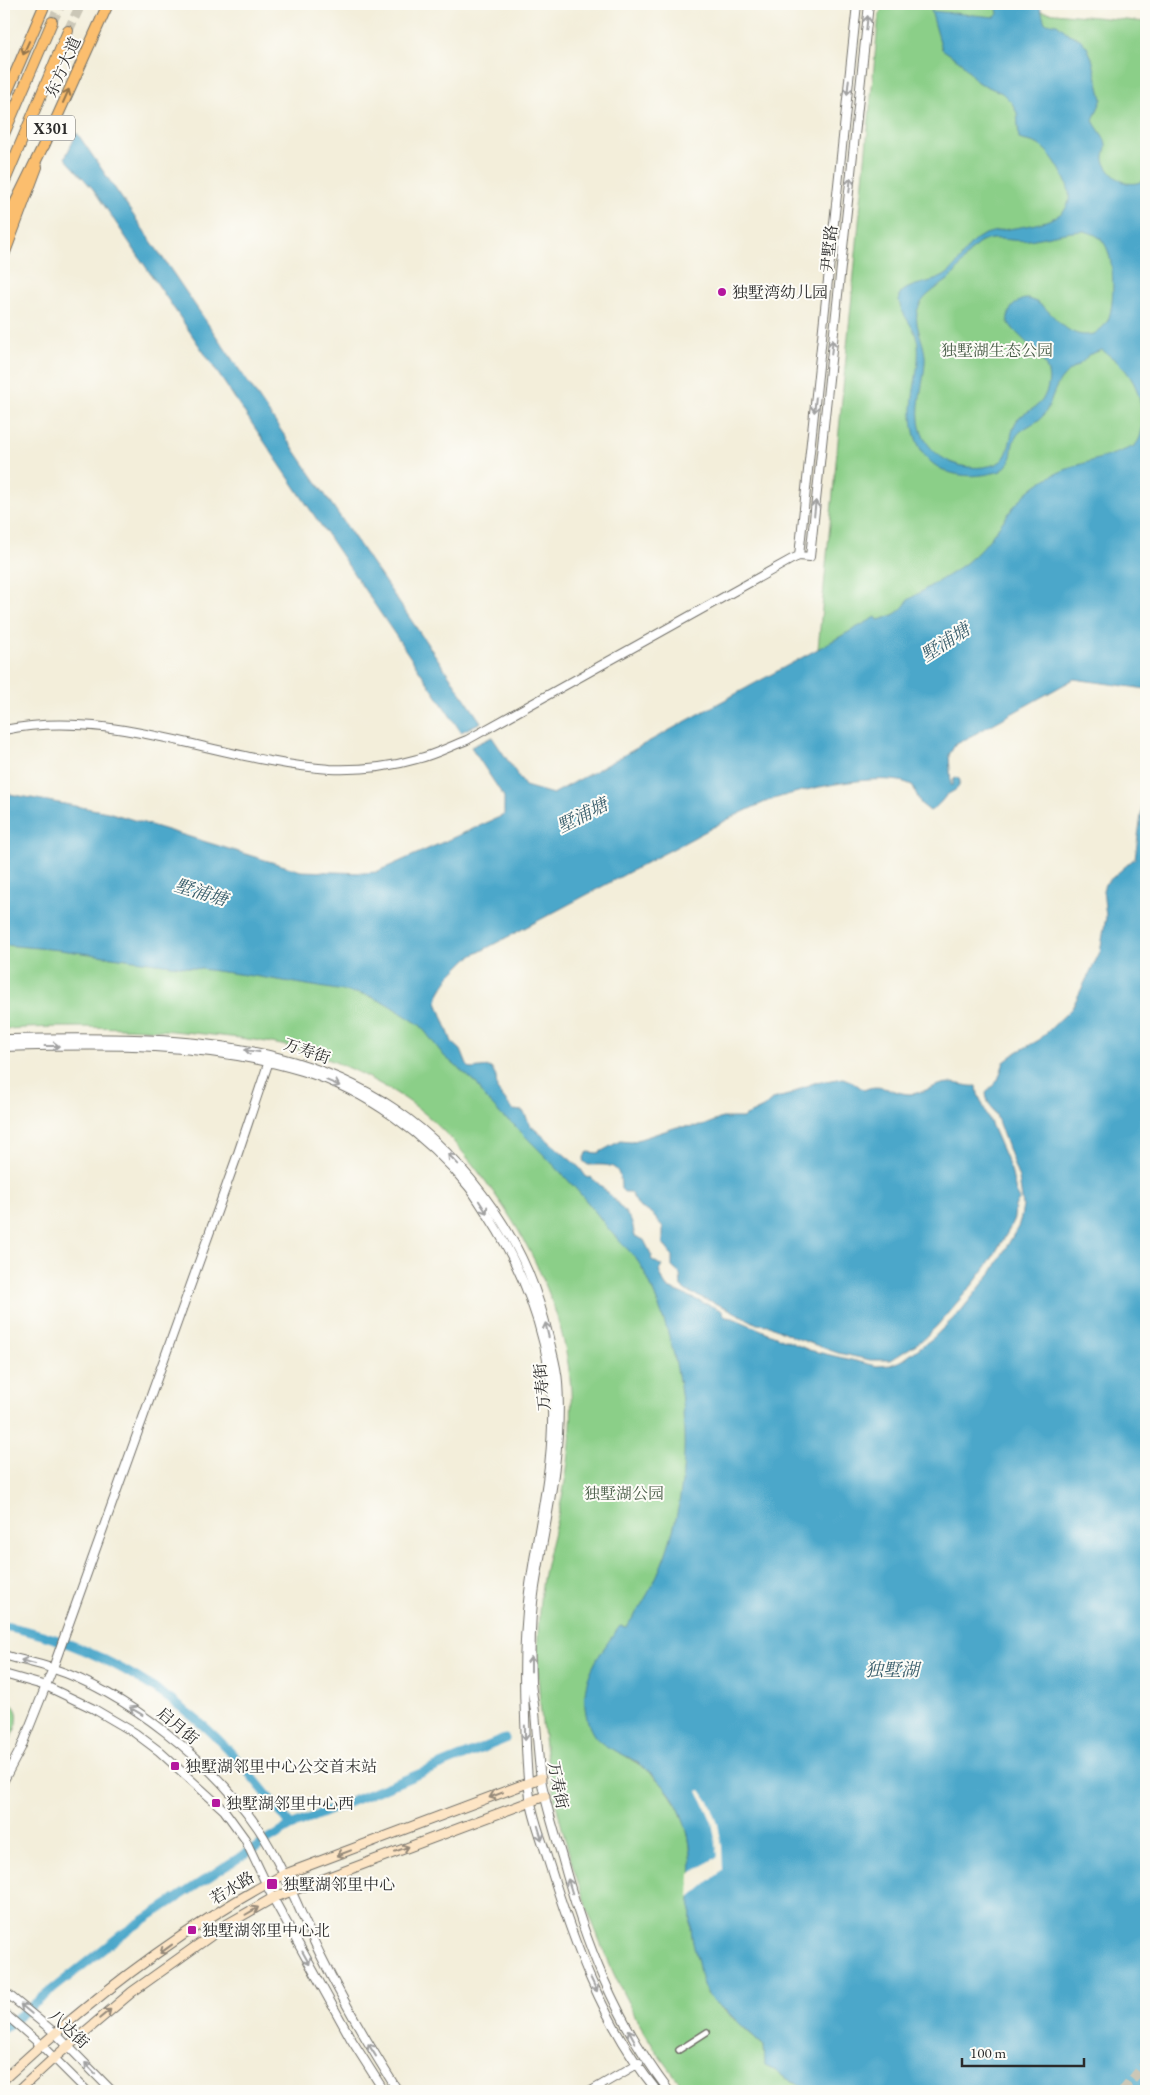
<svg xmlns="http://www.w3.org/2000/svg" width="1150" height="2095" font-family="'EB Garamond','Noto Serif SC',serif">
<rect width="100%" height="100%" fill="#fdfcf7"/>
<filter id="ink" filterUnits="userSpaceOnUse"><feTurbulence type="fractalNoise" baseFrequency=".02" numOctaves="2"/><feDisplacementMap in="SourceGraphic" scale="10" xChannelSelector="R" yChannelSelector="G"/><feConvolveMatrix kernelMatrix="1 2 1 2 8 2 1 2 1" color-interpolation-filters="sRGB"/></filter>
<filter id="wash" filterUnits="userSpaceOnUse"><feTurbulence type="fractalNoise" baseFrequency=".0096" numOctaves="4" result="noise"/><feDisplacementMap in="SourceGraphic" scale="20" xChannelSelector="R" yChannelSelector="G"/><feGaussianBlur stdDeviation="1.12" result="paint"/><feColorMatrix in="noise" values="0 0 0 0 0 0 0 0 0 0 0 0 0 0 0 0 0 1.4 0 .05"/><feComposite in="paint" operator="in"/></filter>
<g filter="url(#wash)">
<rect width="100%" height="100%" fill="#f3eeda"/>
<!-- green -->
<path fill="#8bcf88" stroke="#5b7d5a" d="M885,4H963L1146,22V426L1142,448L964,583L848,641L818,649L879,14Z
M4,920L408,994L450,1055L577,1185L644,1268L677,1348L690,1447L683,1507L624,1755L646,1769L664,1786L678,1807L685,1823L689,1839L693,1868L691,1927L707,1995L764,2046L766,2065C775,2069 778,2074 786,2078C796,2084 796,2080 806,2091H686C676,2077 665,2063 655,2049C637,2022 622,1992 609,1963C562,1854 531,1732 539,1612C541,1574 553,1539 561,1502C569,1466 573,1427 571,1390C567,1326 540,1262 505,1209C478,1169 445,1125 404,1098C379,1082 345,1065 317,1055C286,1044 253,1039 221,1036C149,1027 76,1025 4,1029Z
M4,1700C30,1709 12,1736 4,1752Z"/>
<!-- water -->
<path fill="#4ca7ca" stroke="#3c697a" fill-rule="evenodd" d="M996,4H1039L1045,23L1057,24L1069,34L1080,39L1087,47L1092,58L1102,99L1093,120C1096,128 1105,136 1106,144C1107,149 1103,154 1104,160C1109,177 1131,192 1146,178V689L1074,679L955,745L949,755L951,785H953V780L957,777L960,780C960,792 951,790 945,797C940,803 937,807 930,811L921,804L912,785C883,770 798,790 768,801C730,816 695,838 659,856C596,890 532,924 468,958L449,977L439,994L437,1002L452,1042L461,1050L467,1065L471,1069L489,1067L492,1069L496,1077L497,1090L513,1110L523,1111L531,1126L580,1168L587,1178L590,1177C600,1183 625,1210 631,1221C634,1226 633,1231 635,1236L644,1240L652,1256L651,1259L662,1266L659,1271L666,1287L721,1310L726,1317L733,1318L809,1350L877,1366L890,1365L903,1360L933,1338L960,1312L992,1272L1018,1227L1021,1217L1023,1206L1019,1179L996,1115L987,1100L986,1093L998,1080L1004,1062L1017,1052L1039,1040L1072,1008L1100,952L1106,917L1103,890L1105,884L1135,858L1142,808L1146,799V2091H806C796,2080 796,2084 786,2078C778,2074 775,2069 765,2065L764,2046C751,2034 738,2022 725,2010C719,2006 712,2001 708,1995C702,1987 700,1973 698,1963C695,1951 691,1938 691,1926C689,1882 699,1850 678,1807C670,1790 651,1771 635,1761C610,1746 592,1747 586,1714C579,1679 600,1653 620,1626L626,1627C693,1541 698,1414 662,1315C656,1299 650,1281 641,1266C631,1250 615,1239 604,1223C577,1187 544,1155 512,1123L503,1117L483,1095L477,1084L444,1056L420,1025L387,1004L367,995L260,977L60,950L4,945V793L108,812L301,871L365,873L376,872L504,815V797L471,747L492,737L525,786L553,794L876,617L878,620C891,617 902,612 908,600C934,582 962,571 983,547C1000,528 1014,501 1035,486C1065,464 1102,461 1134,446C1149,434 1141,394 1132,380C1125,367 1113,358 1102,350L1088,355C1084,364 1072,367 1065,375C1052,388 1052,404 1043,416C1036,424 1025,426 1018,434C1007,448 1018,457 1001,471C951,486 910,465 912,408C913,387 920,365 918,344C916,325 897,313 899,295C908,283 930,284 944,276C961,266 964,244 983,235C1008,224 1089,230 1065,180C1060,168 1049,150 1037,144C1031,141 1024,141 1019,139L1017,113L1012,103L1002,93L977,82L961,62L942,49L931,11L995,17L998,14ZM1084,231C1092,233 1100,236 1104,243C1115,258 1115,304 1108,320C1105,326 1100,330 1094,334C1063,341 1055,309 1032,300C1019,295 1006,310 1008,322C1022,344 1057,359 1047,390C1045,395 1043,400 1040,403C1034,409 1027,412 1021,416C1006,429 1015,456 996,464C963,476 922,456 919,420C917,401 924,382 925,363C927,345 914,329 917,312C921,296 936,289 948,280C960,270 965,255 977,245C993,233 1011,243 1029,240C1048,237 1063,232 1084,231Z
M77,133L481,722L461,732L93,189L65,158Z
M843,1078L853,1082L864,1090C879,1082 893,1093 909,1094C924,1094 936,1083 950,1083C959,1083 968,1087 977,1086L978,1094L1011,1170L1016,1192L1020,1199L1015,1206L1014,1218L1009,1230L989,1263L974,1283L936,1327L921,1341L891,1360H870L838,1353L796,1338L769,1325L757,1324L727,1308L686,1291L681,1287L680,1274L672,1267V1255L663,1244V1227L651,1213L639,1207L630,1192H624L621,1189C621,1162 609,1165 588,1165L583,1161L585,1155L588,1152L598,1153L620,1141L631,1142L677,1127L702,1126L722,1118H742L763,1108L773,1099L792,1094L801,1088L814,1083Z"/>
<!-- pier -->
<path fill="#f3eeda" d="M701,1790L710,1803L718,1824L722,1846L723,1870L689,1899L690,1874L718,1856L712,1822L698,1791Z"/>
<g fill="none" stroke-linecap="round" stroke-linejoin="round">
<!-- canal -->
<path stroke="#4ca7ca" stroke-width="9" d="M4,1626C78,1639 149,1678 206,1728C238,1757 265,1792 291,1826
M4,2028L121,1935L224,1867L291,1826L505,1739"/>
</g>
</g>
<g filter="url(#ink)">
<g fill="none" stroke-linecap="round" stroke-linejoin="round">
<!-- primary-tunnel -->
<path stroke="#cbc7b7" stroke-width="10" stroke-dasharray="10 5" stroke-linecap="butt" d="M1123,2091L1146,2063"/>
<!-- trunk-tunnel -->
<path stroke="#cbc7b7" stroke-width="10" stroke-dasharray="10 5" stroke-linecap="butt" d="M52,22L61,4
M68,31L81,4"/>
<!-- pedestrian casing -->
<g stroke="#716f68" stroke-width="8">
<path id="pedestrian" d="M679,2050L707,2032"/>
</g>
<!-- tertiary casing -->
<g stroke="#716f68" stroke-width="10">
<path id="tertiary" d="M799,556L857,4
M4,730C114,707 221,762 330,769C358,770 390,767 417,759C434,755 451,746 467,740L792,559L799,556L810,557L869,4
M4,1039C198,1036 372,1032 494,1210C522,1251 538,1290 549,1338C552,1352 557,1367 558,1382C563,1451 546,1519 535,1587C530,1618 530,1652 531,1683C532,1693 534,1703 535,1712C537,1734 538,1757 541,1779C546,1805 554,1831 562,1857C585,1943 615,2020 669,2091
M4,1047C103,1044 207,1042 302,1071C366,1090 427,1135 469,1187C476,1196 482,1207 489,1217C521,1266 546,1330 551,1388C557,1457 538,1525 529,1592C524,1634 523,1675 525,1717C526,1743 526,1770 530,1797C533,1818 542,1840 548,1860C573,1941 603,2025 657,2091
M4,1655C20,1660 36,1663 51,1668C126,1692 214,1763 258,1828C284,1867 300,1914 321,1956C344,2003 370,2047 398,2091
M4,1674L46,1686L94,1709L135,1733L159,1751L224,1810L245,1839L273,1898L351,2039L384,2091
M4,1780L21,1748L53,1668L236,1159L270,1058
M4,1991L55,2033L112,2091
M4,2013L41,2045L87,2091
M591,2091L639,2063"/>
</g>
<!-- secondary casing -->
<g stroke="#716f68" stroke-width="11">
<path id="secondary" d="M4,2079C87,2002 182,1928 283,1875L541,1778
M18,2091L54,2058L132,1992L226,1925L273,1898L545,1796"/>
</g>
<!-- primary casing -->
<g stroke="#716f68" stroke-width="12">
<path id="primary" d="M4,99L45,4
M44,146L108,4
M4,255L37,167"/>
</g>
<!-- trunk casing -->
<g stroke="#716f68" stroke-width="12">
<path id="trunk" d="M4,134L52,22
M4,183L68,31
M4,226L47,138"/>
</g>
<!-- pedestrian -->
<use href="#pedestrian" stroke="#fff" stroke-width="5"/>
<!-- tertiary -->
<use href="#tertiary" stroke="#fff" stroke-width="8"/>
<!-- secondary -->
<use href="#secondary" stroke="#fde5c5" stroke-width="9"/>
<!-- primary -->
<use href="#primary" stroke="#fbbe6e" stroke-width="10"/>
<!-- trunk -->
<use href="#trunk" stroke="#fbbe6e" stroke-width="10"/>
</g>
<!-- one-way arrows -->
<defs><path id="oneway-shaft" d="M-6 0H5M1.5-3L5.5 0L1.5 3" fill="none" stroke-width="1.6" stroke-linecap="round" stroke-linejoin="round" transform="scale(1.25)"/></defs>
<g stroke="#a0a0a0">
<use href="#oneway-shaft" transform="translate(867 23) rotate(-84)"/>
<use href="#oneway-shaft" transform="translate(848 87) rotate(96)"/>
<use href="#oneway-shaft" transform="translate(850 185) rotate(-84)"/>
<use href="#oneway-shaft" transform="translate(832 347) rotate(-84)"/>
<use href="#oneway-shaft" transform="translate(815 405) rotate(96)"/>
<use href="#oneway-shaft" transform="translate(815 508) rotate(-84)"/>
<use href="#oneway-shaft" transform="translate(52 1046)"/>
<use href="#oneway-shaft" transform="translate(252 1051) rotate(-172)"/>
<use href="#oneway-shaft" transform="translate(333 1083) rotate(23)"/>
<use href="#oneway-shaft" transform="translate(453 1159) rotate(-134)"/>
<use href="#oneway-shaft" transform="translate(483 1207) rotate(57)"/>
<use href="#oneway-shaft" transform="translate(547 1330) rotate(-103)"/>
<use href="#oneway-shaft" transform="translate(28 1662) rotate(-165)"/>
<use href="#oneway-shaft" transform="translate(531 1664) rotate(-90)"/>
<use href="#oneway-shaft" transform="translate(136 1711) rotate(-149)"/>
<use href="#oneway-shaft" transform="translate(525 1733) rotate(89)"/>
<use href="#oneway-shaft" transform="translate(540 1833) rotate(73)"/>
<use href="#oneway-shaft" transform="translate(570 1886) rotate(-107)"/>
<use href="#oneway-shaft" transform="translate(306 1958) rotate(61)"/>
<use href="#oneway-shaft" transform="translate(594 1985) rotate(65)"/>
<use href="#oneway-shaft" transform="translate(26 2009) rotate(-140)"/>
<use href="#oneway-shaft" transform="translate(632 2036) rotate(-118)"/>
<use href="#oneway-shaft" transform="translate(372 2050) rotate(-122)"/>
<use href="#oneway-shaft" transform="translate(90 2068) rotate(-134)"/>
</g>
<g stroke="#93744c">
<use href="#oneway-shaft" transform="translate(26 48) rotate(114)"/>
<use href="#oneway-shaft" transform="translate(66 96) rotate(-66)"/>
</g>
<g stroke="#948878">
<use href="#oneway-shaft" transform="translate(496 1795) rotate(159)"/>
<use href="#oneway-shaft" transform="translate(402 1849) rotate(-20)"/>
<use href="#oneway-shaft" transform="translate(344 1853) rotate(159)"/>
<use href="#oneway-shaft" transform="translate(252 1911) rotate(-30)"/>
<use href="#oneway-shaft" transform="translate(166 1949) rotate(144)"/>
<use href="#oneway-shaft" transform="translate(105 2014) rotate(-39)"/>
</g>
</g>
<!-- markers -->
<g fill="#b5179e" stroke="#fdfcf7" stroke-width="2">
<circle cx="722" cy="292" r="5"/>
<rect x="170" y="1761" width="10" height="10" rx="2.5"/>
<rect x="211" y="1798" width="10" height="10" rx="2.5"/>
<rect x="266" y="1878" width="12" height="12" rx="2.5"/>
<rect x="187" y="1925" width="10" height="10" rx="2.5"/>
</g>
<g text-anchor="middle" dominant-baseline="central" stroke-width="4" stroke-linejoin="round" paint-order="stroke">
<!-- shield labels -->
<rect fill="#fdfcf7" stroke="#6a6a68" stroke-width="1" x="27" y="115.5" width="48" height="25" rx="4"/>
<g font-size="15" font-weight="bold" fill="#2b2b2b">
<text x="51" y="128">X301</text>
</g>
<!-- street labels -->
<g font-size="16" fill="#2b2b2b" stroke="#fdfcf7">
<text transform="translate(63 67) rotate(-66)">东方大道</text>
<text transform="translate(829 249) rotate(-84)">尹墅路</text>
<text transform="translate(307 1051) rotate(19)">万寿街</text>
<text transform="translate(542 1387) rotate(-96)">万寿街</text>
<text transform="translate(178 1726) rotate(40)">启月街</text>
<text transform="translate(558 1785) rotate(79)">万寿街</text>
<text transform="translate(232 1888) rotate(-31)">若水路</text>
<text transform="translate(69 2029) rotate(43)">八达街</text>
</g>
<!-- poi labels -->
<g font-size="16" fill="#2b2b2b" stroke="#fdfcf7" text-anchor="start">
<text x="732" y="292">独墅湾幼儿园</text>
<text x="185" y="1766">独墅湖邻里中心公交首末站</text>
<text x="226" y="1803">独墅湖邻里中心西</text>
<text x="283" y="1884">独墅湖邻里中心</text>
<text x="202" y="1930">独墅湖邻里中心北</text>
</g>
<!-- park labels -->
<g font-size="16" fill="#485c47" stroke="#fdfcf7">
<text x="997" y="350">独墅湖生态公园</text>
<text x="624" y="1493">独墅湖公园</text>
</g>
<!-- water labels -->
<g font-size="18" font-style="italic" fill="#385d6b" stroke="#fdfcf7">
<text transform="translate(945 642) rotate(-33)">墅浦塘</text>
<text transform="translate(582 815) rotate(-27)">墅浦塘</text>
<text transform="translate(201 892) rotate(17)">墅浦塘</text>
<text x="892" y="1669">独墅湖</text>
</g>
</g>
<!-- margin -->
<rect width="1150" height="2095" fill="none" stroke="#fdfcf7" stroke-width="20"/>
<!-- scale -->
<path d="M962 2058v8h122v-8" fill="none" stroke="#2b2b2b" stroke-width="2.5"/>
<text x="970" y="2058" font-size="15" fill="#2b2b2b" stroke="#fdfcf7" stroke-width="4" paint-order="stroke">100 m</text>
</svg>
